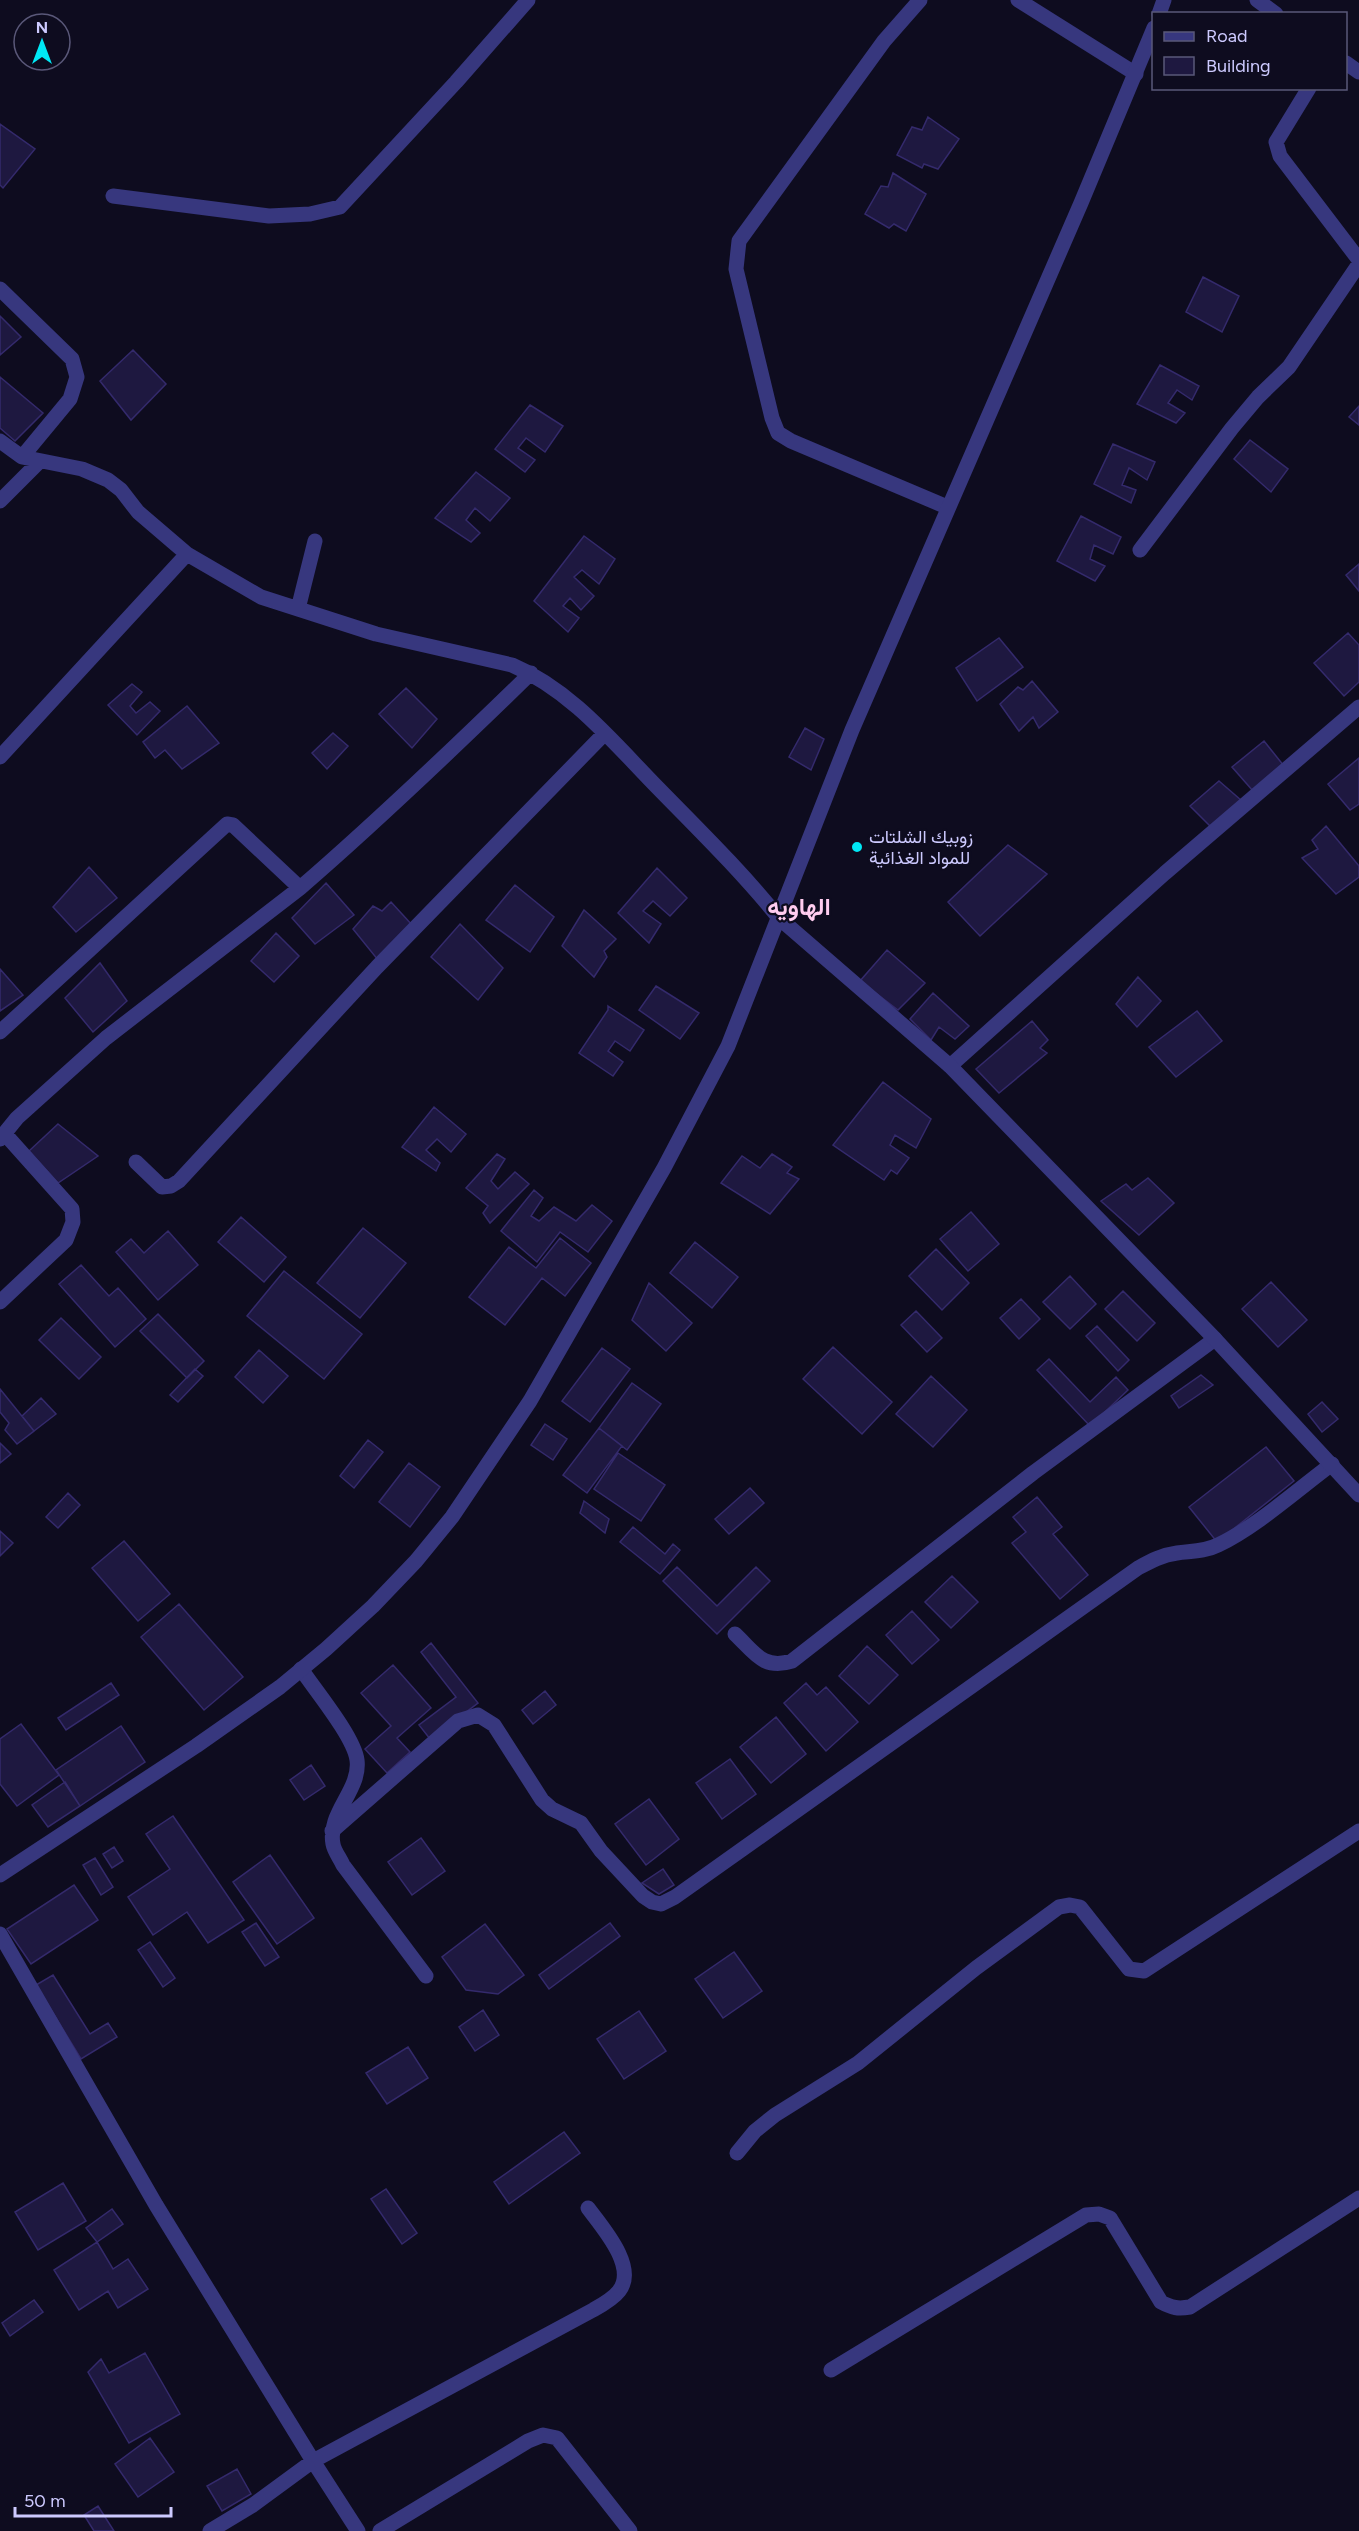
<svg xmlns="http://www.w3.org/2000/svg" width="1359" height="2531" font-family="Figtree,Vazirmatn,sans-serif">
<rect width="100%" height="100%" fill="#0e0c1f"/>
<!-- building -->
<path fill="#1e1840" stroke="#342a6c" stroke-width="1.5" d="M928,117L959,139L938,169L924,164L922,168L897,155L912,127L922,130Z
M0,124L35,149L3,188L0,185Z
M893,173L926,194L906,231L894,224L889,228L865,214L881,186L888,187Z
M1203,277L1239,296L1222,332L1186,312Z
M0,316L21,337L0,355Z
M133,350L166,384L131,420L100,381Z
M1160,365L1199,386L1192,400L1177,390L1168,403L1185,413L1176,423L1137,404Z
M0,377L43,413L15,441L0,428Z
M530,405L563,426L545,452L526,438L518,448L535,460L525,472L495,449Z
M1359,406V425L1349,417Z
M1250,440L1288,469L1271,492L1234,459Z
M1113,444L1155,462L1147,480L1129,468L1122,485L1136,490L1131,503L1094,484Z
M476,472L510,498L490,521L475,508L466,520L480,533L471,542L435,518Z
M1081,516L1121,537L1113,554L1094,545L1090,559L1105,566L1095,581L1057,561Z
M584,536L615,559L599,584L582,570L574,577L594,596L581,610L570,598L563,606L579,618L568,632L534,601Z
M1359,564V591L1346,575Z
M1348,633L1359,645V682L1344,696L1314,663Z
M999,638L1023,667L977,701L956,668Z
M1032,681L1058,712L1039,728L1033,717L1019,731L1000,704L1018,687L1023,690Z
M132,684L142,692L130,706L136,713L150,702L160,711L137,735L108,705Z
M406,688L437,719L412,748L379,714Z
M187,706L219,743L182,769L165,750L155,758L143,742Z
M805,728L824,739L811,770L789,757Z
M333,733L348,746L327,769L312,753Z
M1264,741L1284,766L1253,791L1232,767Z
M1359,758V804L1350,810L1328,784Z
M1219,781L1242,801L1211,827L1190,806Z
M1326,826L1359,866V877L1336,894L1302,858L1318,849L1312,840Z
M1008,845L1047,874L980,936L948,902Z
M89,867L117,898L76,932L53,907Z
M657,868L687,898L670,916L653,901L643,911L661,924L649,943L618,913Z
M326,883L354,915L315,944L292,918Z
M515,885L554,917L530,952L486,920Z
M391,902L413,926L378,960L353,929L373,906L382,911Z
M584,910L616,939L604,951L607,957L594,977L562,946Z
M460,924L503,968L478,1000L431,957Z
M276,933L299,956L274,982L251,961Z
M887,950L925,983L898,1010L860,981Z
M100,963L127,1001L93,1032L65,998Z
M0,969L23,995L0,1011Z
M1138,977L1161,1001L1137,1027L1116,1004Z
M656,986L699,1013L680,1039L639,1010Z
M933,993L969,1026L955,1039L939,1027L931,1040L910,1019Z
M608,1006L644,1030L630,1051L615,1041L608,1051L623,1062L613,1076L579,1053L608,1010Z
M1197,1011L1222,1041L1176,1077L1149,1047Z
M1032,1021L1048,1040L1040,1048L1047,1053L999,1093L976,1069Z
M883,1082L931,1119L916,1148L895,1135L890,1145L909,1158L897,1174L891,1170L884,1180L833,1145Z
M434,1107L466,1134L451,1152L437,1139L426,1150L440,1163L436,1171L402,1147Z
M58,1124L98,1156L58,1183L29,1151Z
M497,1154L505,1159L491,1181L498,1189L515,1172L529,1184L490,1223L483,1213L488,1206L466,1188Z
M772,1154L792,1167L787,1173L799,1179L770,1214L721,1183L742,1156L760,1168Z
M1148,1178L1174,1203L1139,1235L1101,1201L1126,1184L1132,1190Z
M534,1190L543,1198L531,1216L539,1221L554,1207L576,1221L592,1205L612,1221L588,1252L560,1232L537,1262L501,1231Z
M971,1212L999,1244L968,1271L940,1239Z
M241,1217L286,1257L264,1282L218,1242Z
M363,1228L406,1263L360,1318L317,1283Z
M168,1231L198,1265L158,1300L116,1252L131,1239L144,1253Z
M560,1238L591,1263L565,1296L542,1278L505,1325L469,1297L509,1247L536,1268Z
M695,1242L738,1277L712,1308L670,1273Z
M936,1249L969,1283L942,1310L909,1276Z
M81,1265L109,1296L118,1288L146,1319L115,1347L59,1284Z
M284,1271L362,1334L324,1379L247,1316Z
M1070,1276L1096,1304L1070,1329L1043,1302Z
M1271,1282L1307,1320L1278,1347L1242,1309Z
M649,1283L692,1323L666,1351L632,1320Z
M1123,1291L1155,1323L1137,1341L1105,1309Z
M1021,1299L1040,1319L1019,1339L1000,1318Z
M916,1311L942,1338L927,1352L901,1325Z
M158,1314L204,1361L187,1378L140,1331Z
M61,1318L101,1357L79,1379L39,1340Z
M1097,1326L1129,1360L1118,1371L1086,1336Z
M833,1347L892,1402L862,1434L803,1379Z
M602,1348L630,1369L590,1422L562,1401Z
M259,1350L288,1376L263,1403L235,1377Z
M1049,1359L1090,1402L1116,1377L1128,1390L1090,1426L1037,1370Z
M195,1369L203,1376L178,1402L170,1395Z
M1201,1375L1213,1385L1179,1408L1171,1396Z
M931,1376L967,1410L933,1447L896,1414Z
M632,1383L661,1404L627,1450L599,1428Z
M0,1389L34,1431L17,1444L5,1430L9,1423L0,1412Z
M41,1398L56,1414L34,1431L22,1416Z
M1322,1402L1338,1419L1322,1432L1308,1414Z
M545,1424L567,1439L553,1460L531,1445Z
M599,1428L622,1446L587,1493L563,1475Z
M368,1440L383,1452L354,1488L340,1476Z
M0,1443L11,1454L0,1463Z
M1266,1447L1294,1481L1217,1542L1189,1507Z
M618,1453L665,1485L641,1521L594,1489Z
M409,1463L440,1487L410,1527L379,1502Z
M750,1488L764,1503L729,1534L715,1519Z
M68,1493L80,1505L58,1528L46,1517Z
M1037,1497L1062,1527L1053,1534L1088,1575L1060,1599L1012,1543L1026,1532L1013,1517Z
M584,1501L609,1519L605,1533L580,1513Z
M633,1527L665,1554L673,1544L680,1550L660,1574L620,1542Z
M0,1531L13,1543L0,1556Z
M124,1541L170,1594L138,1621L92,1568Z
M677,1567L717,1606L756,1567L770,1581L717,1634L663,1581Z
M952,1576L978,1602L951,1628L925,1602Z
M179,1604L243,1677L204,1710L141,1637Z
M912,1611L939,1640L912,1664L886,1635Z
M431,1643L478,1703L430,1739L419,1725L456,1697L421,1652Z
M867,1646L898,1675L869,1704L839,1676Z
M393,1665L431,1708L397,1738L410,1752L387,1773L365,1749L391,1726L361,1693Z
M111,1683L119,1695L66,1730L58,1718Z
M806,1683L817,1695L826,1687L858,1722L826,1751L784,1703Z
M545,1691L556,1705L533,1724L522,1710Z
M776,1717L806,1754L771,1783L740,1747Z
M21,1724L59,1775L17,1806L0,1784V1739Z
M121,1726L145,1762L80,1806L56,1770Z
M730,1759L756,1794L722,1819L696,1783Z
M311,1765L325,1786L304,1800L290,1780Z
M65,1782L80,1806L48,1827L32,1805Z
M649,1799L679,1839L646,1865L615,1824Z
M173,1816L244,1920L208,1943L187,1912L153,1935L128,1897L170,1869L146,1834Z
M421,1838L445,1871L412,1895L388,1862Z
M114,1847L123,1861L112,1868L103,1854Z
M270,1855L314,1918L277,1944L233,1882Z
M95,1858L113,1887L101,1895L83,1865Z
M663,1869L674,1885L659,1894L642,1883Z
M74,1885L98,1920L31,1964L7,1929Z
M256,1923L279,1957L265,1966L242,1932Z
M610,1923L620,1936L549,1989L539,1975Z
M485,1924L524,1975L498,1994L466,1990L442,1957Z
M150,1942L175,1978L163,1987L138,1950Z
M734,1952L762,1991L723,2018L695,1979Z
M53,1975L90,2034L108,2023L117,2037L81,2059L36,1985Z
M483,2010L499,2035L475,2051L459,2027Z
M639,2011L666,2051L624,2079L597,2039Z
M408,2047L428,2078L387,2104L366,2073Z
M564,2132L580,2153L509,2204L494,2182Z
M63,2183L86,2221L38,2250L15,2212Z
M386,2189L417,2233L402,2244L371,2199Z
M112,2209L123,2224L97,2242L86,2228Z
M97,2242L113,2269L128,2259L148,2289L118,2308L108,2291L79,2310L54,2270Z
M34,2300L43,2312L10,2336L2,2323Z
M145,2353L180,2414L129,2443L88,2372L101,2359L109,2373Z
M150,2438L174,2472L138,2497L115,2464Z
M237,2469L251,2494L222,2511L207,2486Z
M98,2506L114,2531H94L84,2515Z"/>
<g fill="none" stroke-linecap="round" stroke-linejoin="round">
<!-- minor -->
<path stroke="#37377e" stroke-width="15" d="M920,0L884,41L739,241L736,269L772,418L778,433L791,441L947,507
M1018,0L1136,74
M1257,0L1276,14
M1346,63L1359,72
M1309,88L1276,142L1280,156L1359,260
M113,196L269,216L310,214L340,207L456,82L528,0
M0,289L72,359L77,377L70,399L22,457
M0,441L22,457L82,469L108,480L121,490L138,512L187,554L261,597L376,634L512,665C571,690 613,742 657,787C699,830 741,871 779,918
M0,501L39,462
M1140,550L1232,428L1258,397L1289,367L1359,264
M298,609L315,541
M0,757L187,554
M0,1032L227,824L233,825L300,888C380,819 456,746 531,673
M950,1066L1165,873L1359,707
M0,1139L17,1118L106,1038L300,888
M136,1162L162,1187L171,1186L179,1181L377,967L605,733
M0,1302L66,1240L73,1222L72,1209L5,1134
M735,1634C755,1653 763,1670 792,1661L1033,1473L1215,1339
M301,1669C316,1691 354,1737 357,1760C361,1790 327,1813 333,1844C334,1851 340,1858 343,1865L426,1976
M332,1831L458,1721L478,1715L494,1725L542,1800L552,1809L581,1823L601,1851L643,1896L652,1902L661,1904L675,1897L1138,1568C1151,1561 1162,1555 1177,1553C1191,1551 1204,1552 1218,1545C1256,1527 1297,1490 1332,1464
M0,1934L156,2205L313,2461L593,2310C602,2305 613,2299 619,2291C638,2267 602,2227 588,2208
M737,2153L755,2131L775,2115L858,2063L976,1968L1059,1907L1070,1905L1080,1907L1129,1969L1144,1971L1359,1831
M831,2370L1086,2215L1099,2214L1110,2218L1161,2302C1172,2308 1178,2309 1190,2307L1359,2198
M210,2531L253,2505L313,2461L358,2531
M380,2531L528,2441L543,2435L557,2438L630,2531"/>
<!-- tertiary -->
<path stroke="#37377e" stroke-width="15" d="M1159,14L1164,0
M779,918L950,1066L1215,1339L1359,1495
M0,1875L196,1746L280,1687L326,1649L373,1606L416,1561L452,1517L530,1401L664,1168L728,1046L852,730L1081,203L1154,28"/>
</g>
<!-- markers -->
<circle fill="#00e8f5" stroke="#0e0c1f" stroke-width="2" cx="857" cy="847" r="6"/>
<g text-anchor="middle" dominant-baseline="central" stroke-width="4.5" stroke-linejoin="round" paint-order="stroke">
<!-- poi labels -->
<g font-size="18" fill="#cdcaff" stroke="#0e0c1f" text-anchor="start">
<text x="869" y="837">زوبيك الشلتات<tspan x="869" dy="21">للمواد الغذائية</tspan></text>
</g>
<!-- district labels -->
<g font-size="24" font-weight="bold" fill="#ffccef" stroke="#0e0c1f">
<text x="799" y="906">الهاويه</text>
</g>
</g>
<!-- legend -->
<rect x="1152" y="12" width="195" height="78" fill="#0e0c1f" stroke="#5a5879" stroke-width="1.5"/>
<rect x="1164" y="32" width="30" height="9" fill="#37377e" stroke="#5a5879" stroke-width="1.5"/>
<text x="1206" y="42" font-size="18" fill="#cdcaff">Road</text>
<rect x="1164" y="57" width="30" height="18" fill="#1e1840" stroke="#5a5879" stroke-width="1.5"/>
<text x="1206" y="72" font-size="18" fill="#cdcaff">Building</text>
<!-- north arrow -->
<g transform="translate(42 42)"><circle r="28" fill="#0e0c1f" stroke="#5a5879" stroke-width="1.5"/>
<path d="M0-4.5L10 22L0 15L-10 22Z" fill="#00e8f5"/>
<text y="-9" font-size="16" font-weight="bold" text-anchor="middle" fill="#cdcaff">N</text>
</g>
<!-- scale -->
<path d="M15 2507v9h156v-9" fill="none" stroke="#cdcaff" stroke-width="3"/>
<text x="24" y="2507" font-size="18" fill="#cdcaff" stroke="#0e0c1f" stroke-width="4.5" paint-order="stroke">50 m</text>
</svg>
